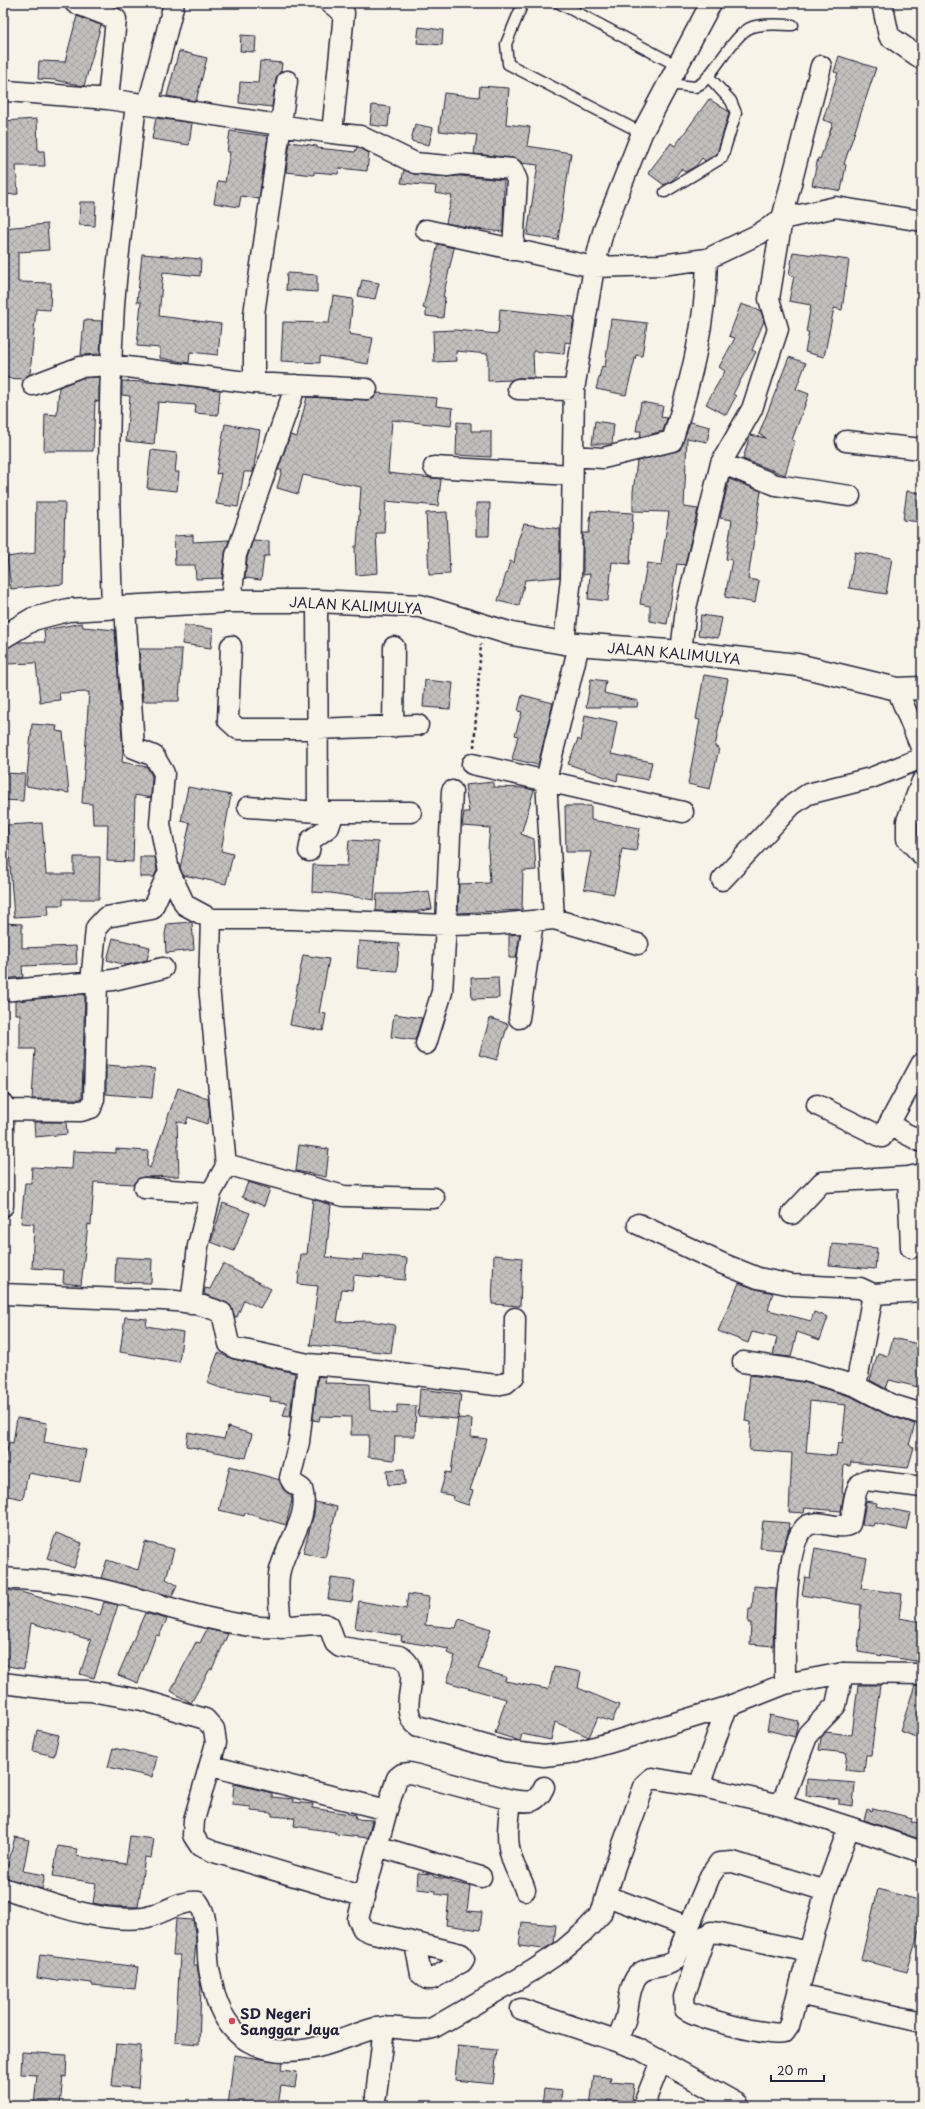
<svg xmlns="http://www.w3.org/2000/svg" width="925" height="2109" font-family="'Playpen Sans',sans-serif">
<defs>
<pattern id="building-cross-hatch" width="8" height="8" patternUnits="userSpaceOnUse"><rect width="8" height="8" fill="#c2bfbd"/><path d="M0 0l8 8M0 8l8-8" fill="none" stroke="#a6a4a3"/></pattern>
</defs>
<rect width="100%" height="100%" fill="#f7f3e8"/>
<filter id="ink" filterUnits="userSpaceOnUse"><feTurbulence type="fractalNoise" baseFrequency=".025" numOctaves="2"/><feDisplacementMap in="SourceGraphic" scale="8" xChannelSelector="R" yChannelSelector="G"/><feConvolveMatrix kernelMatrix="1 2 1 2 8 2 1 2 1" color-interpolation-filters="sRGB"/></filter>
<g filter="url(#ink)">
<!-- building -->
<path fill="url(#building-cross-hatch)" stroke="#22223b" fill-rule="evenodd" d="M77,16L101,25L84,86L55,80L38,79L39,61L65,62Z
M419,27L443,30L442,45L417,43Z
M241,35L256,36L255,52L240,51Z
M179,51L207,58L196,101L167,96Z
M839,56L876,68L844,164L846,165L841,191L812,185L818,158L820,159L833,123L823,120L838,73L834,72Z
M260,61L282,63L281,71L276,79L272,107L239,103L240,82L258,83Z
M480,86L509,88L506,124L530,127L527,146L571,153L558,240L527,235L538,165L521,163L513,158L474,154L477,135L439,131L444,93L479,97Z
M709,99L728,111L729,113L717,154L705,161L702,158L696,166L685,172L681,169L673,180L664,185L648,173L671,143L675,146Z
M372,105L390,107L388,127L370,125Z
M156,118L192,123L189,145L152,139Z
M37,119L38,151H44L45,166H16L18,194L3,195V121Z
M415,124L433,128L429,145L411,141Z
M230,131L268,136L259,199L241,196L239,207L214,203L218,181L225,182L230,152H227Z
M290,142L317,146V148L355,152L357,147L369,153L367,171L339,168L338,174L314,172V175L286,172Z
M404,170L414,174L446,177L460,176L504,180L503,232L477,229L446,223L452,196L435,193L436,186L401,183Z
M80,202H96L95,226L79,225Z
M47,224L49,250L18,252V282L51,283L50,310L36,309L30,374L23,379L5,378V372H3V228Z
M438,244L454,248L443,297H445L443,318L426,316V309L423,308Z
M793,252L849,260L842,310L834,308L824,357L805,352L809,332H806L811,305L789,301L794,276L789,275Z
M142,254L201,259L200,276L163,272L159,316L221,324L218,355L190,352L189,363L160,358V348L137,346L141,302H137Z
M287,273L317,275V292L286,290Z
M362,280L379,283L375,299L358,296Z
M333,296L353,299L349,334L373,338L368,364L320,356V363L281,361L283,322L329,323Z
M741,304L761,311L764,321L752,350L756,352L733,394L736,396L726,415L706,404L725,371L719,367L735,338L729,336Z
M500,309L574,317L570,343L565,342L564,354L533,351L534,378H518L511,380L488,381V354L456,351L457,361L434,362L433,331L456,330L498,334Z
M611,319L647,323L642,356L636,355L626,395L596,389L602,366L605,367Z
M84,320L102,321L100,354L81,355Z
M789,357L806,363L796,389L809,394L792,440L795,441L785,475L743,459L750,435L766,438L759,434Z
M99,377V402L95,401L93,451H44L45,414L57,415L59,387L82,378Z
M122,381L164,383L220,390L218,415L195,413L196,405L158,402L154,444L126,441L130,396L122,395Z
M377,393L437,398L436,406L453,408L451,426L392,420L388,473L441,479L438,506L386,501L384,533H376L378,573L356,575L355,546H357L361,487L303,475L298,494L277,488L282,470H278L290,435L297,437L307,397L366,400L373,399Z
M641,402L663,406L661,417L667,418L663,431L640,437L641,431H636Z
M595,421L614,424L612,444H592Z
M457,422L471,423V431H491V457L456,455Z
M690,422L710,427L707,442L687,438L684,507L698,509L685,565L677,564L667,624L650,621V606L640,604L647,563L661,565L669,512L633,511V492L637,461L680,450Z
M225,424L260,430L253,472H244L238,507L216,504L221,473L216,474Z
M151,450L177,453L175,472H179L177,491L147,488Z
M729,479L761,491L748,579L759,581L755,603L725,597L732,560L726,559L732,520L720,518Z
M907,491L922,493L920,522L903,520Z
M36,502H65L63,584L11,589L7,557L35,553Z
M476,503H490L489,536H476Z
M591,511L633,513L630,564L612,562L608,601L588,599L590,574L583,575V533H589Z
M447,512L450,574L429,575L426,513Z
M524,524L560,529V577L525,580L519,606L498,601L510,561L514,563L518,540Z
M193,535V542L229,540L225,554L222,578L196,579L195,565H175L174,536Z
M253,540L269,541V556H264L261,580L245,578L247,558Z
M855,552L892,558L886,594L849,588Z
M701,615L722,618L718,638L698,635Z
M82,623L83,627L115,630L123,752L122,762L147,767L152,776L151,798L135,795L133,862L107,861L108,824H93L92,804L82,803L89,692L59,693L60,700L40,702L36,663L6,664L5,649L18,642H45L44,630Z
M184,625L213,629L211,648L182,644Z
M139,649H182L179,701H143Z
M704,675L728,679L715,747L719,748L710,789L688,784L700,720L696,719Z
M591,679L606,681L604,693L638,701L637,707H586Z
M425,680L453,683L450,709L423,707Z
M522,695L553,703L538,765L512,759L518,736L515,735L522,712L518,711Z
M585,715L617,722L611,754L652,762L648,780L618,774L617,781L568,764L578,739L581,741Z
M32,724L57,726L56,731L63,732L69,793L26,786Z
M3,773L25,774L23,801L3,800Z
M493,782V787L524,788L534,790L521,834L534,839L536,870L523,871L522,910L458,913L459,884L490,883L488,849L490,828L462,826L464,812H469L465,785Z
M188,787L231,795L221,851L233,854L226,884L183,875L180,868L190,823L181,821Z
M565,806H591V820L640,828L636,851L622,849L614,894L584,889L591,852H566Z
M42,823L46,874H74V857H100L99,899H63V905H48L49,915L14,917L7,825Z
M349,840L378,842L374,900L331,893L312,892L313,865L347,866Z
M140,857H155L157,870L154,877H140Z
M429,891L432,909L413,912L376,911L377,894H402Z
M192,922L194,950L166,953L165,934L167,924Z
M3,923L22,924V948L76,946L77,964L22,966L23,977L3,979Z
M520,934L516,958H509V935Z
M113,938L150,947L147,960L126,965L107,960Z
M359,941L399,944L397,971L357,968Z
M303,955L329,959L319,1013L326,1014L323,1031L290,1025Z
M498,977L499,998L472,999L471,978Z
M85,994L82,1099H32L35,1049H20V1014H15V1001Z
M394,1014L422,1018L415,1040L391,1037Z
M490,1018L508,1024L497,1060L479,1055Z
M106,1065L155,1069L152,1098L106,1094Z
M178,1088L208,1099L210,1115L207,1124L188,1117L186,1124L177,1121L179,1176L144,1177L139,1178L133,1184L94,1182L91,1225L88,1224L81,1285L63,1283L64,1270L32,1268L34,1224L21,1223L25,1183H31L32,1167L72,1169L73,1151L116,1153V1149L148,1151L147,1166L150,1168Z
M34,1122H66L67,1134L35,1137Z
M299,1145L329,1149L326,1177L296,1171Z
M248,1182L270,1189L264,1206L242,1197Z
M313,1199L331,1205L326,1257L362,1260L363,1254L407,1258L405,1280L354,1275L352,1290L342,1289L337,1322L370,1321L395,1325L391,1353L310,1345L318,1286L298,1284L301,1254H307Z
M223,1203L250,1213L234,1251L211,1242Z
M832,1244L877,1248L875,1269L829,1265Z
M494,1255L522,1258L520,1306L492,1304Z
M116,1257L152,1259L151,1283L115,1282Z
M223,1264L271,1289L260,1308L244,1300L237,1317H235L231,1306L227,1303L204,1294L205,1288L210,1289Z
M739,1283L756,1289L773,1293L768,1310L811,1321L814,1312L828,1317L820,1340L797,1332L791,1357L773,1355L777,1338L752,1332L748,1343L718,1331Z
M125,1317L147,1319L146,1326L183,1332L179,1362L120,1352Z
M893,1338L922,1345V1388L889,1380L886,1389L870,1380L878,1353L888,1356Z
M218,1353L233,1359L295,1373L290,1417L283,1416L287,1403L270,1401L271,1397L221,1388L207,1383Z
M750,1375L803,1382L852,1397L885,1414L915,1424L909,1445L914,1447L908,1468L851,1462L850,1466L844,1465L842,1493H844L841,1511L805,1508L804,1513L789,1512L792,1453L749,1450L751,1422L745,1421ZM810,1401L846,1405L842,1444L838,1443L836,1456L806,1453Z
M318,1376L326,1377L325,1383L369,1384L370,1410L397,1414V1405L416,1406L415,1436H395L394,1460L368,1457L369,1435H351V1417L320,1416L319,1421L313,1420Z
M420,1389L461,1394L458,1419L418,1416Z
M17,1418L47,1423L44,1442L86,1450L80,1482L28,1473L23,1499L3,1495V1468L9,1442L13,1443Z
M458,1418L472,1419L471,1437L487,1439L470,1490L473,1491L468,1505L453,1500L454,1496L440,1493L446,1472L451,1473Z
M228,1427L252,1434L246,1458L186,1446L188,1432L224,1439Z
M230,1466L280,1480L283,1489L291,1496L292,1500L286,1525L245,1513L244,1516L219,1510Z
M404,1469L405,1484L388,1485L387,1470Z
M866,1501L877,1503L876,1506L910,1513L906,1530L874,1523L873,1526L862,1525Z
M315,1502L337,1507L325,1558L303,1553L314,1514Z
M763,1521L789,1523L788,1533L782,1550L760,1548Z
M56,1533L82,1543L74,1568L47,1558Z
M145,1542L174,1549L166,1579L177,1585L172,1596L101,1578L107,1560L138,1570Z
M815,1548L867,1558L861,1588L902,1594L899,1618L922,1622V1662L858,1652L861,1605L802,1595L805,1577L810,1578Z
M331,1578L355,1581L352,1602L328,1599Z
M754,1586L776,1588L773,1646L750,1644L751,1623H748L749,1609H752Z
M3,1590L21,1592L100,1615L104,1602L118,1605L94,1678L80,1674L91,1640L31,1623L24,1669L3,1665Z
M408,1594L429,1597L425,1625L456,1628L459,1619L491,1629L478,1669L506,1677L505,1681L547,1689L549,1688L554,1667L581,1672L578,1688L619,1705L612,1722L598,1717L589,1737L555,1722L551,1740L522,1734L520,1741L495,1733L506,1699L447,1682L455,1656L447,1653L449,1649L401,1641L402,1636L355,1628L359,1601L406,1609Z
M145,1613L167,1619L159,1636L156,1635L138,1683L118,1675Z
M207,1629L228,1634L212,1669H210L191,1703L171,1691L196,1642L200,1643Z
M858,1685H880L871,1755H866L864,1772L845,1770L847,1753L819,1750L821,1738L826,1732L852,1735Z
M915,1685H922V1739L900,1731Z
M770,1715L798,1721L795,1737L767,1730Z
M37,1730L59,1735L54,1756L33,1751Z
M113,1748L157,1757L152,1777L108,1767Z
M807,1779L855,1783L853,1806L839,1804V1799L806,1795Z
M234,1784L272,1793V1797L293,1799V1802L313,1804L312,1808L356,1815L355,1819L372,1820L368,1838L335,1834V1832L294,1826L295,1818L272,1816V1813L251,1811V1807L232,1805Z
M873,1808L912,1818L911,1822L922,1823V1840L864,1820L867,1809L872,1811Z
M130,1836L154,1839L151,1858L145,1857L138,1907L109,1906L93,1903L96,1883L53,1876L58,1846L77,1849L76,1856L126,1864Z
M15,1837L29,1840L23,1871L45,1875L42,1889L3,1877V1868H6L8,1865Z
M418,1873L432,1874L434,1877L447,1879L452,1880L451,1882L470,1886L467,1911L482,1912L480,1930L446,1925L449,1896L436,1894V1891L417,1889Z
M878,1889L922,1901V1928H920L907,1972L861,1960Z
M176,1919L193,1920L196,1940L194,1965H197L201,1988L199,2044L175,2042L180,1955H173Z
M522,1922L556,1925L554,1943L544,1949L519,1946Z
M40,1954L138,1967L135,1989L92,1985V1983L59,1979L58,1981L37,1978Z
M116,2044L141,2046L138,2088L112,2086Z
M458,2046L497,2050L493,2084L455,2080Z
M22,2052L67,2055L66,2077L63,2076L60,2106H34L37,2075L21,2074Z
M234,2055L282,2062L281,2070L297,2072L295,2088L281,2086L278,2106H228Z
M594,2076L611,2077L610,2082L634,2084L632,2102L607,2100L606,2106H590Z
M544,2089L562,2091L560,2106H542Z"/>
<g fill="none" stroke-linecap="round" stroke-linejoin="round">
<!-- service casing -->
<g stroke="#22223b" stroke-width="13">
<path id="service" d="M523,3L506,44L508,64L642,133
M559,3L678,66
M668,84L695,87L702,83C716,70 736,32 752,27C764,23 780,25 793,25
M665,192L722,158L736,113L731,101L709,77"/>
</g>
<!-- minor casing -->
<g stroke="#22223b" stroke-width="23">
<path id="minor" d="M75,3L116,19L108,99
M882,3L889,36L922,59
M7,91L108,99L332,133L344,13L330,3
M148,105L174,3
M332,133L360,136L415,163L447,166L460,164L512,169L517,180L513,250
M426,230L594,267L661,265L707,259L759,234L782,219L836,207L922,221
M254,383L367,389
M33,385L80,367L111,365L254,383V314L287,81
M518,389L574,390
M846,441L922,449
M573,456L603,458L672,441C691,381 706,322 707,259
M721,463L776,485L850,496
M434,467L572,475
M231,601L236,555L296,385
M317,601L318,812
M112,607C108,507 108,405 114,305C119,238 129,170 136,103
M125,607L134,748L154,756L164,773L160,824L169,871L185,905L211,919H292L446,925L442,992L426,1044
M564,643L571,578L574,390L594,267L603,232L642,133L711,3
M231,646L228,720L238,729H317L418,725
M681,652L686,608L721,463L752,409L778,329L769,299L782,219L821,66
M897,689L922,750
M393,727L394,647
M472,764L683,812
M922,781L907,821V839L922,855
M452,791L446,925L499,924L554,919L546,780L579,645
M248,807L318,812H411
M309,851L311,840L329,827L334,812
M722,880L792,805L808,794L871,778L922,758
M554,919L638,944
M91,983L96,928L106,917L152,909L169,871
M3,991L113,980L163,968
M519,1018L533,922
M3,1104V1206
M817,1105L882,1137L922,1063
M4,1110L81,1111L91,1108L94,1099L97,982
M889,1125L922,1142
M226,1166H233L344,1196L434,1198
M908,1177L911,1248
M144,1188L211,1193
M792,1214L822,1182L908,1177L922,1174
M638,1224L721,1263L758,1278L792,1285L860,1288L873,1294L922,1291
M3,1294C43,1296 82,1297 122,1299C154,1300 193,1298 222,1313L229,1344L235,1348L308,1364L359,1368L496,1385L506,1383L514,1376L515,1318
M873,1294L856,1386L890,1404L922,1414
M191,1304L198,1246L211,1193L226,1166L209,985L211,919
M743,1362L805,1371L856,1386
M3,1578C41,1581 74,1582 112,1592C160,1604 210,1622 260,1627C282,1629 303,1623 324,1624L329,1626L335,1643L340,1647L399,1656C428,1670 393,1709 418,1726L505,1751L544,1756L577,1752L612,1742L727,1707L785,1684L843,1673L922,1674
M281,1628C280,1611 277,1592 279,1575C283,1547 311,1518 302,1489L293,1483L290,1478L299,1442L308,1364
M3,1683L58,1690L90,1691L142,1700L205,1719L214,1729L216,1743L194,1820L193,1835L200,1846L214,1852L365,1897
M785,1684C785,1654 782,1540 808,1525C821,1519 838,1531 850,1524C854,1511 852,1485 866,1480L922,1487
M211,1766L387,1810
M699,1786L727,1707
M511,1800C509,1819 505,1840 512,1859C515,1870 522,1879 525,1890
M781,1805L808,1734L836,1705L843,1673
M377,1846L481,1877
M3,1888C47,1902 96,1923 143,1918C162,1915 179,1900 198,1902C211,1919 205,1953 210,1974C213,1984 214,1996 219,2006C235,2045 269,2056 309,2049C332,2045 353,2034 376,2028C394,2024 414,2034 433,2028L532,1971L562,1951L582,1934L601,1914L615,1866L645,1784L652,1778L699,1786L781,1805L849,1827
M607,1896L689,1927
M415,1944L421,1974L427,1979H432L462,1962L464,1959L461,1954L370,1932L363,1929L358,1919L387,1810L397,1778L402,1774L410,1773L511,1800C529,1802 536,1805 544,1787
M809,1952L789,2026L784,2033C770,2037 697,2018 685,2009L684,1997L705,1936L711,1932L720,1933L809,1952L826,1891
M798,1994L922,2022
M521,2009L639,2049L738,2104
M617,2041C620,2033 624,2025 626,2017C629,2004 629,1982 640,1973C650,1965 665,1969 675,1960L710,1876L719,1863L733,1862L826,1891L849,1827L922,1852
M376,2096L384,2027
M643,2106L661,2061"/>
</g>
<!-- tertiary casing -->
<g stroke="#22223b" stroke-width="25">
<path id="tertiary" d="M3,637L33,619L68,610L231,601H317L420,606L512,634L564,643L681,652L797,665L897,689L922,688"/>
</g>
<!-- path -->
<path stroke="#22223b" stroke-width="2.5" stroke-dasharray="3 3" stroke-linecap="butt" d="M474,747L481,644"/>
<!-- service -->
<use href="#service" stroke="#f7f3e8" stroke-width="10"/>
<!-- minor -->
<use href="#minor" stroke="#f7f3e8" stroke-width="20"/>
<!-- tertiary -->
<use href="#tertiary" stroke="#f7f3e8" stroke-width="22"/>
</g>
</g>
<!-- markers -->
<circle fill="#d1495b" stroke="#f7f3e8" stroke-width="1.5" cx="232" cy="2021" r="4"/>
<g text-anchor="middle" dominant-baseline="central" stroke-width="3.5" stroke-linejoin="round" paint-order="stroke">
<!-- street labels -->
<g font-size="14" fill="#22223b" stroke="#f7f3e8">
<text transform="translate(356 605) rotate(3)">JALAN KALIMULYA</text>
<text transform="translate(674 653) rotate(5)">JALAN KALIMULYA</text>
</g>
<!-- poi labels -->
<g font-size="14" font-weight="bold" fill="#22223b" stroke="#f7f3e8" text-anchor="start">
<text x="240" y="2013">SD Negeri<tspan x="240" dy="16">Sanggar Jaya</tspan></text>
</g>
</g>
<!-- margin -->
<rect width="925" height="2109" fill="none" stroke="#f7f3e8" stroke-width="16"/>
<rect x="8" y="8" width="909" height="2093" fill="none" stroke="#22223b" stroke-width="1.5" filter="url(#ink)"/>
<!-- scale -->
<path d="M771 2075v6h53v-6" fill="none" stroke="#22223b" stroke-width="2"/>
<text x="777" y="2075" font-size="12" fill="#22223b" stroke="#f7f3e8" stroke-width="3" paint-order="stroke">20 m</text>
</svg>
